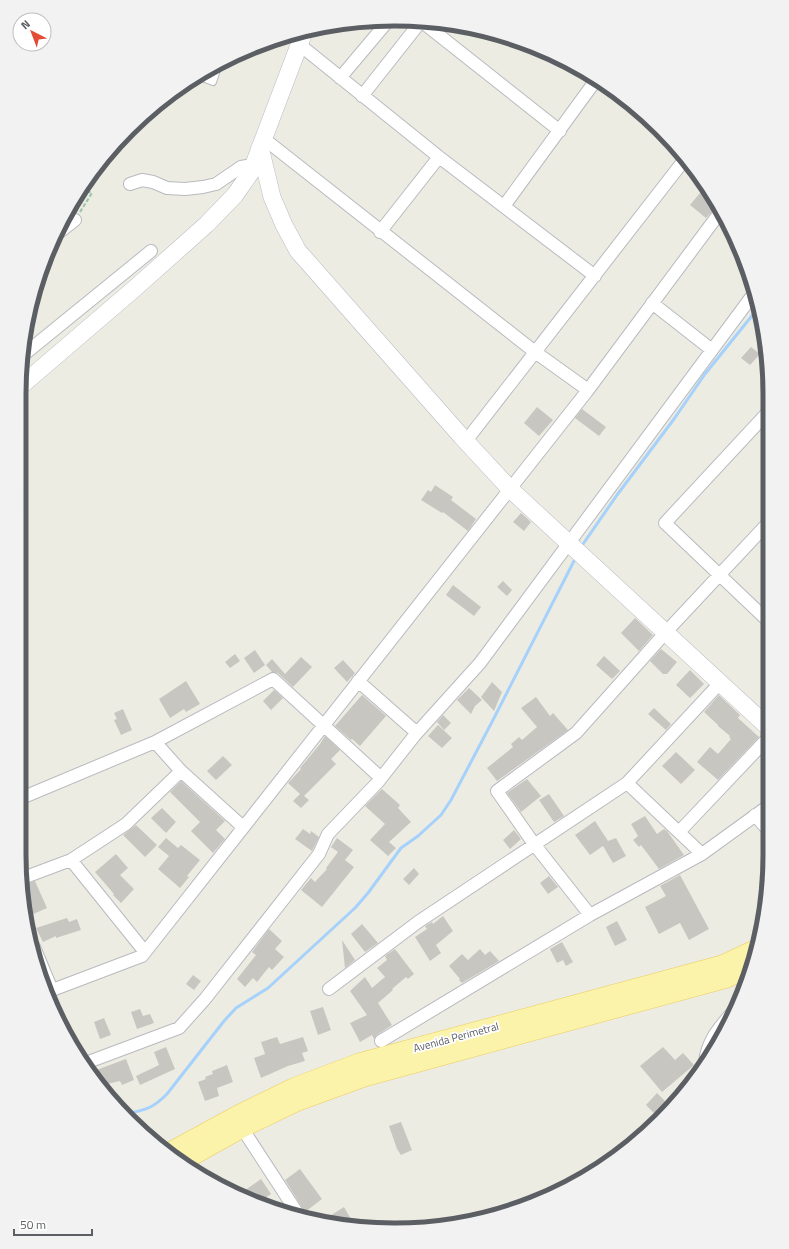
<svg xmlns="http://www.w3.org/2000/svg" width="789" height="1249" font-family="'Titillium Web',sans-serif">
<rect width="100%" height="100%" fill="#edece3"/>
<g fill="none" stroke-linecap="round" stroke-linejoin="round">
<!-- stream -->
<path stroke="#a5d1fb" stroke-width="3" d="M581,547L617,495L674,419L705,374L759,307
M129,1113C147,1110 154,1107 167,1094L224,1021L236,1008L268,988L355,908L368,893L401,848L418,836L441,815L451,800L493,720L576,557"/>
</g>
<!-- building -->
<path fill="#c8c6c0" d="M704,188L709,193L717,205L706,218L690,205Z
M751,347L760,354L750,365L741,358Z
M537,407L553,420L539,436L524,423Z
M582,409L606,427L599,436L575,418Z
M435,485L453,497L451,500L476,519L468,531L443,512L442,513L421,500L428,490L431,492Z
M521,513L531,522L524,531L513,522Z
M503,581L512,590L507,596L497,587Z
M453,585L481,607L474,616L446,595Z
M635,618L653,635L639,651L621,633Z
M661,649L677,662L667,674H663L650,661Z
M255,650L265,665L254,673L244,658Z
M235,654L240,661L230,668L225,662Z
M604,656L620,671L612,679L596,665Z
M301,657L312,667L293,687L278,673L272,672L266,665L272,659L285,674Z
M343,660L355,673L347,682L334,668Z
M690,670L704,684L690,698L676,685Z
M186,681L200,704L186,712L184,709L170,718L159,699Z
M492,682L502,692L494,711L481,697Z
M469,688L482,700L475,706L471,714L457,700Z
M274,690L283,698L271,710L263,701Z
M362,695L386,716L360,746L352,739L351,740L335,726Z
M719,695L740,715L738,718L759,737L718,780L697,762L710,747L718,754L731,739L729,737L730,736L718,726V725L704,712Z
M536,697L550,716L553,713L568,730L497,781L487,768L513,747L511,744L519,737L522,740L537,727L521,708Z
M654,708L671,724L666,730L648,714Z
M123,709L132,730L121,735L114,720L117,719L114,713Z
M443,715L451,723L444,730L437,722Z
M438,725L452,738L442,748L428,736Z
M325,736L340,750L331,759L336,764L304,796L309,800L301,808L293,801L300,794L288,783L301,769L300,768L320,744Z
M676,752L695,770L681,784L662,766Z
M223,756L232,765L216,780L207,771Z
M527,779L541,796L521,812L507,793Z
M181,781L225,821L216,830L225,839L213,853L191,831L200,822L170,792Z
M382,789L400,805L398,808L411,822L389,842L396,848L388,856L370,840L385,824L365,806Z
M549,794L564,816L554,822L539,800Z
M162,808L176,822L166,833L151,818Z
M645,816L657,834L664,829L667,831L684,855L659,869L641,845L639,847L633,840L638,836L631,824Z
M595,821L608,841L616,838L626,856L613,863L603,846L590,855L575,835Z
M136,825L157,845L145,857L123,835Z
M303,829L310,834L311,831L319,837L312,851L295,839Z
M514,830L521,839L510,849L503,840Z
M166,838L178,848L181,845L200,860L187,876L189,877L180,888L158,869L169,856L158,847Z
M337,838L353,850L345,860L354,867L322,907L301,890L311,878L315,882L327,869L326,868L338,852L331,847Z
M116,854L128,868L120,875L134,889L121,903L113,895L114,894L95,872Z
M414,868L419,874L409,885L403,879Z
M680,875L709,929L689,940L680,923L659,934L645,907L666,896L660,886Z
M549,876L558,887L548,894L540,883Z
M35,881L47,908L31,915L27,906L24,885Z
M443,916L453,931L436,945L441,953L430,961L415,937L427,929L425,926L432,922L433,924Z
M67,918L69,922L77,919L81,930L56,938V936L43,942L36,928Z
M617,921L627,940L615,946L606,927Z
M362,924L378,943L365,952L351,934Z
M269,929L282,941L275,949L284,957L272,970L269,967L257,982L253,978L245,987L237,979L256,955L252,952Z
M342,940L355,960L345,968Z
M562,942L573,962L566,966L563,960L557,963L550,949Z
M395,949L414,974L408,979L406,977L392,989L393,990L378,1003L392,1025L377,1035L374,1039L372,1035L360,1042L350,1023L367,1015L350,991L365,977L372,988L385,977L377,968L387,960L385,956Z
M480,949L485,955L490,951L499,961L462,983L459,980L460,979L449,966L462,954L468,960Z
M193,975L201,981L194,990L186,984Z
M323,1007L331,1030L318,1035L310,1011Z
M140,1009L143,1016L150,1014L154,1023L137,1029L131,1012Z
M104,1018L111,1035L100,1039L94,1022Z
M277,1037L280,1044L303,1037L308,1051L302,1053L305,1061L288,1066L261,1078L254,1058L265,1054L261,1042Z
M166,1047L175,1069L140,1085L136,1076L159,1065L154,1052Z
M663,1047L675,1060L683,1053L694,1065L662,1092L640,1066Z
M126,1059L134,1080L122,1085L120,1081L103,1085L91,1072Z
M227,1065L233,1082L217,1088L219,1096L205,1101L198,1082L206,1079L205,1077L213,1074L212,1071Z
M657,1093L667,1103L656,1115L646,1105Z
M401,1122L412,1150L401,1155L397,1149L389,1126Z
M300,1169L322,1199L305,1212L285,1180Z
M261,1179L271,1194L259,1202L241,1193Z
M344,1207L353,1223L325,1219Z"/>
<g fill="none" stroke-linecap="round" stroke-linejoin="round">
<!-- lane casing -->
<g stroke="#b8babf" stroke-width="8">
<path id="lane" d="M197,76L213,82L219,64"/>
</g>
<!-- street casing -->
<g stroke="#b8babf" stroke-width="14">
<path id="street" d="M421,21L560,131
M300,45L439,157L595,276
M340,78L388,21
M362,96L422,20
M263,138L535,352L588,390
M130,184L142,180L153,182L167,188L185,189L203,187L216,184L241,167L253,165
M504,206L596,80
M380,232L439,157
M57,234L75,220
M652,303L712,350
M22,356L151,251
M466,441L685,159
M768,621L665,523L769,411
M358,681L417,733
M155,742L181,771L243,827
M627,783L702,854
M19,799L155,742L273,679L381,778
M755,815L767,829
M679,832L768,738
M71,860L145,952
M23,878L71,860L126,824L181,771
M590,915L534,844L497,791L576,733L666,632L769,522
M34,947L52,990
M329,989L418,922L627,783L720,683
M47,992L142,956L588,390L721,211
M381,1041L590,915L702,854L767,807
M705,1062C708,1038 721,1026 736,1008
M83,1064L179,1028L205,999L319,854L328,834L378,782L415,735L480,663L755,292
M242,1128L298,1214"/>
</g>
<!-- secondary casing -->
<g stroke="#b9bbc1" stroke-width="18">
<path id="secondary" d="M260,147L272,197L284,225L298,251L461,436L510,489L768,727
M22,385L134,289L207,224L235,195L251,172L304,32"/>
</g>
<!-- primary casing -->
<g stroke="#ebcc5e" stroke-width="20">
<path id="primary" d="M168,1153L236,1116L293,1088L359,1063L722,965L754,950
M183,1161L242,1128L298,1101L364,1077L727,978L750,967"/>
</g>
<!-- path -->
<path stroke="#9ac4a9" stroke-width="2" stroke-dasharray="4 2" stroke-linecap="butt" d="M80,212L92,193L83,190"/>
<!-- lane -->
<use href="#lane" stroke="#fff" stroke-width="6"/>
<!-- street -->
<use href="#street" stroke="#fff" stroke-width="12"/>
<!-- secondary -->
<use href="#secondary" stroke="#fff" stroke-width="17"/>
<!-- primary -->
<use href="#primary" stroke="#fcf3aa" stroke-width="19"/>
</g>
<g text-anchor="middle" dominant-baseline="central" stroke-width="3.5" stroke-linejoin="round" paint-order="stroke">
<!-- street labels -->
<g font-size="11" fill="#5b5e63" stroke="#fff">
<text transform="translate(456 1037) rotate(-15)">Avenida Perimetral</text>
</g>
</g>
<!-- crop -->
<path d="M0 0H789V1249H0ZM394 26H395A368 368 0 0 1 763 394V855A368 368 0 0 1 395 1223H394A368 368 0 0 1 26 855V394A368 368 0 0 1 394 26Z" fill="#f2f2f3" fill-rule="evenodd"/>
<path fill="none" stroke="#5b5e63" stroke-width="5" d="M394 26H395A368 368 0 0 1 763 394V855A368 368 0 0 1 395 1223H394A368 368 0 0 1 26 855V394A368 368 0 0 1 394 26Z"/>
<!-- north arrow -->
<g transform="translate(32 32) rotate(318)"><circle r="19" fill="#ffffff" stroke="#bdbfc1"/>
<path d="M0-3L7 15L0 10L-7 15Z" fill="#e24c35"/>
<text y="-6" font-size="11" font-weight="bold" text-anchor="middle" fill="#5b5e63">N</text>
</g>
<!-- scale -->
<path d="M14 1229v6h78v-6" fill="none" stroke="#5b5e63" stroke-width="2"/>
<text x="20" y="1229" font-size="12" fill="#5b5e63" stroke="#ffffff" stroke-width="3" paint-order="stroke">50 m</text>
</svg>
